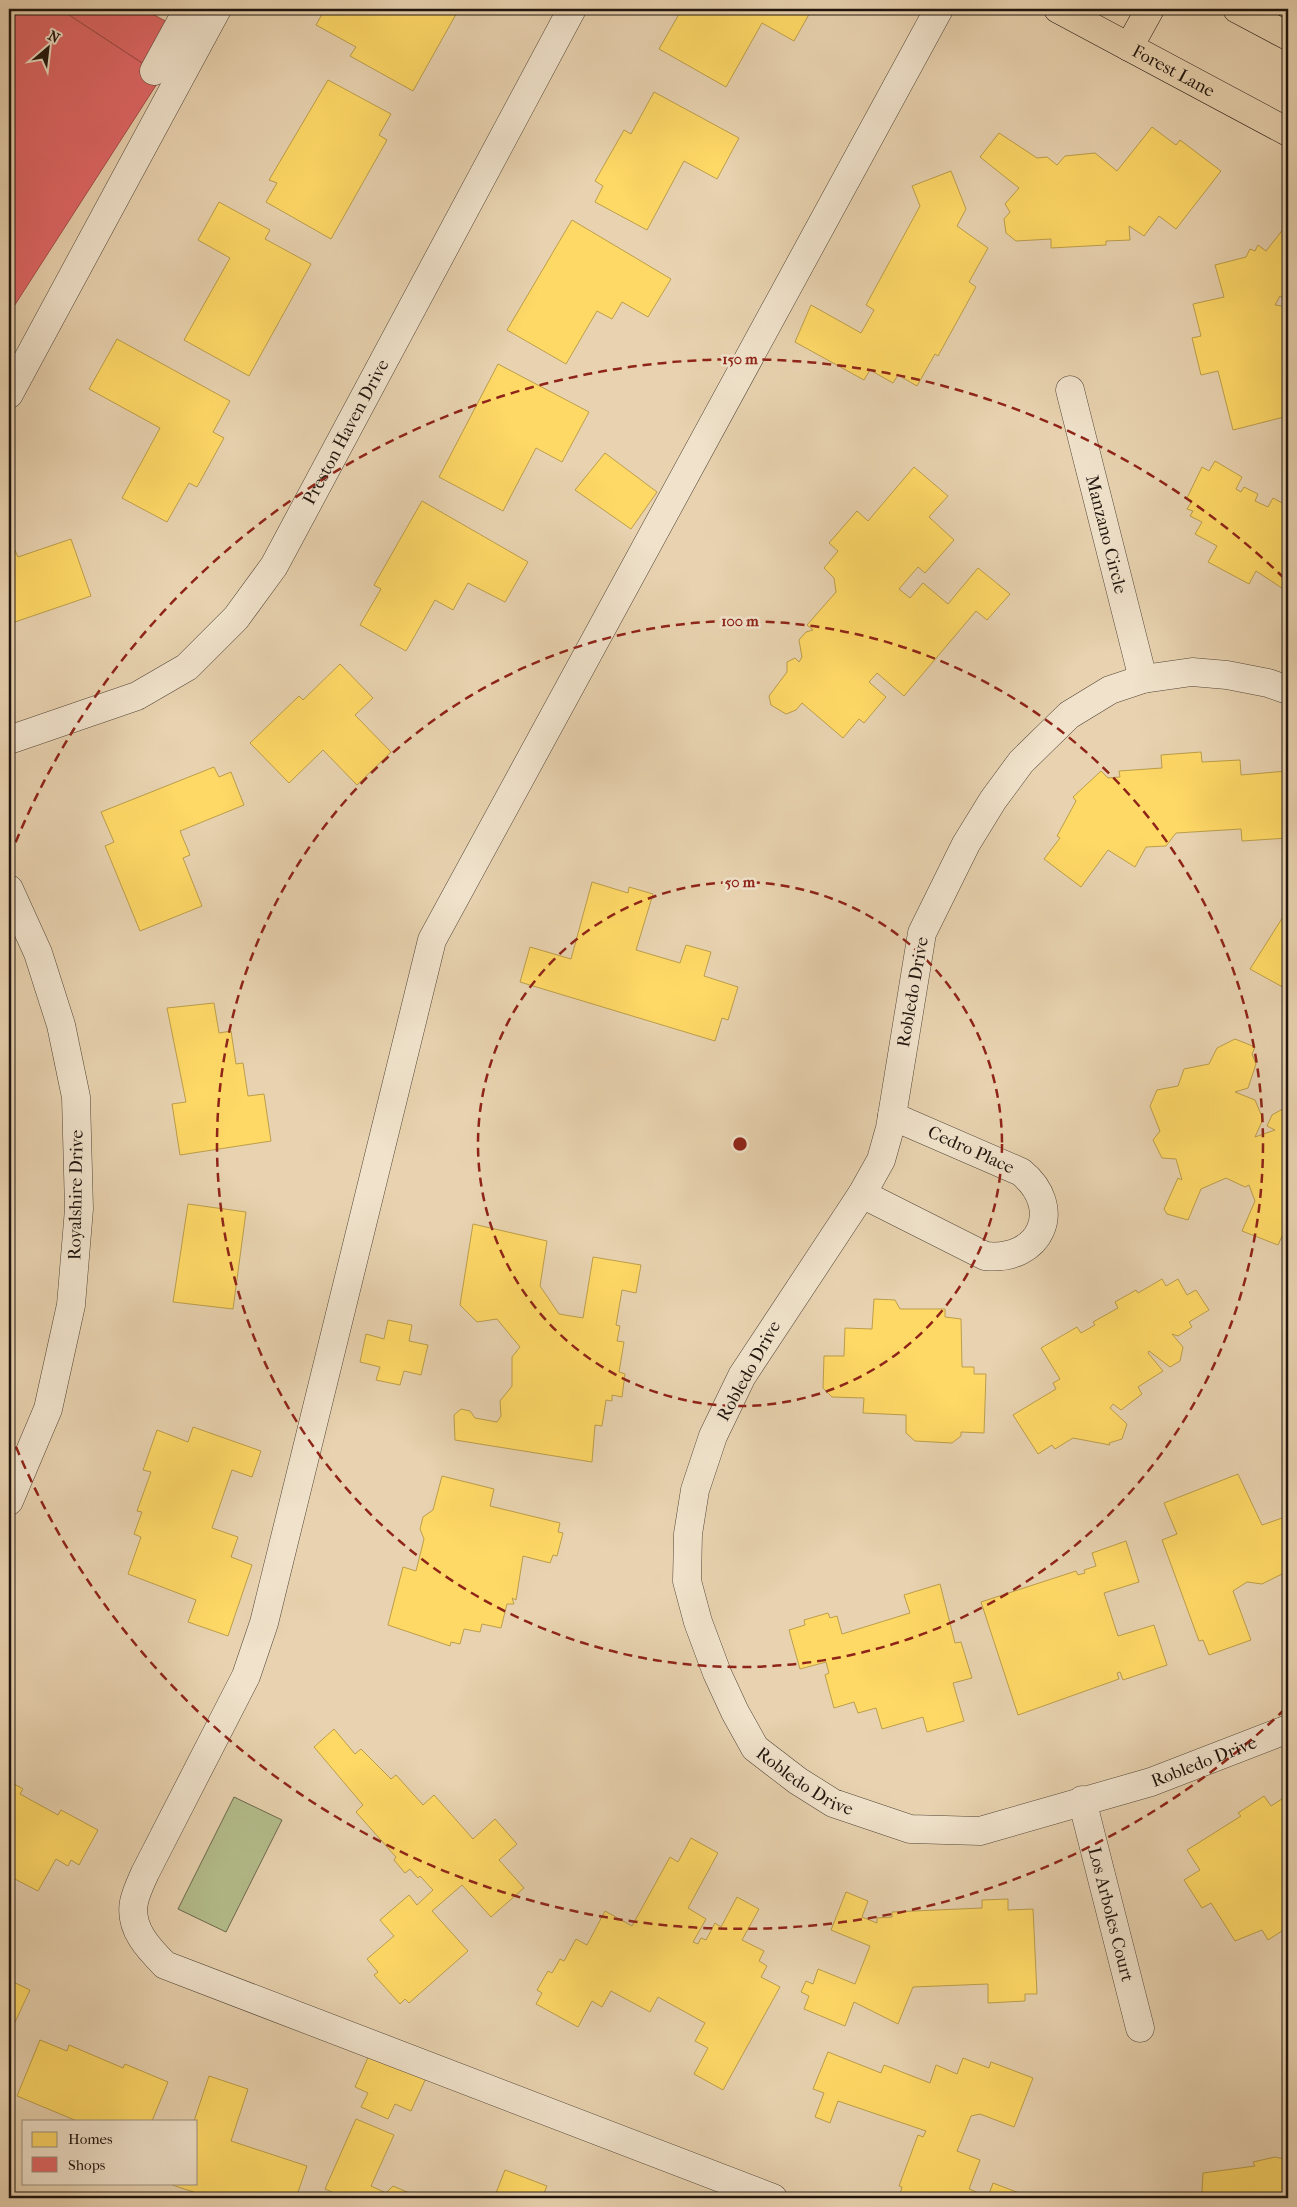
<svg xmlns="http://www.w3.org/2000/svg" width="1297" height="2207" font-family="'IM FELL French Canon',serif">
<rect width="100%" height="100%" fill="#e8d2af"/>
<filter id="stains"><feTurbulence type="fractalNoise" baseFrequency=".004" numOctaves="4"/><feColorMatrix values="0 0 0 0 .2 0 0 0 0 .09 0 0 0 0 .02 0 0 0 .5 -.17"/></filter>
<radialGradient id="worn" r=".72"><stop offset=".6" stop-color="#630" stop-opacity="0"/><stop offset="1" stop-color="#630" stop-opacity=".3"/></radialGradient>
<!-- green -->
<path fill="#b4bd8c" stroke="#6a684c" d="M234,1797L282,1820L226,1932L178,1909Z"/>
<!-- homes -->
<path fill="#ffd966" stroke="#bc9e4b" d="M325,9H459L413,91L350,56L356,47L316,25Z
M682,9H812L794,41L762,23L726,87L659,49Z
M328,80L391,114L379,135L387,140L331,239L266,202L277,183L269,180Z
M654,92L739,138L717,179L684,161L647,230L595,202L603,186L595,181L624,130L631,134Z
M1152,127L1176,145L1180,140L1221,171L1176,229L1159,216L1144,236L1129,226L1130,240L1106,241V245L1051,248V239L1016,241L1006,233L1004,219L1010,212L1005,204L1019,188L980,157L999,133L1037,158L1047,157L1057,165L1065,156L1095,153L1117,171Z
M951,171L966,209L957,226L988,248L969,282L976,287L938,356L935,354L917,386L898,375L893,383L870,370L864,380L795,342L811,305L861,333L874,310L866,305L920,206L912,186Z
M219,202L270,230L265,239L311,264L249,376L184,340L230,258L198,240Z
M572,220L671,279L648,317L622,302L612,319L597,311L566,364L507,330Z
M1288,223V294L1285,299L1280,296L1275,305L1288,307V416L1233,430L1218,371L1201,375L1192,338L1201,336L1193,304L1224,297L1215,265L1246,257L1250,249L1255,251L1258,245L1266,251Z
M117,339L230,401L213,432L224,438L197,487L189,483L167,522L122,498L160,428L89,389Z
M498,364L589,412L562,462L536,448L503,511L439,477Z
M1288,437V449L1283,438Z
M605,453L657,492L631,529L575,490Z
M1215,461L1242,477L1236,489L1241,492L1244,487L1258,494L1255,501L1268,507L1273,498L1288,506V592L1256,571L1249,584L1208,562L1217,546L1195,534L1202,522L1190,516L1193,511L1187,509L1192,501L1187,498L1202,467L1209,471Z
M914,467L948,496L929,517L954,540L925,573L918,567L899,589L910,598L923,583L948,604L978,568L1010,594L987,620L976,611L904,696L877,673L869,682L886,697L864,723L859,719L843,738L802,703L796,710L786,714L771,705L769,696L787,672V662L795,658L799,662L802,657L799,640L806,632L813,630L807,625L836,592L834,578L824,568L838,551L829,543L857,511L868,521Z
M422,501L528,562L505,602L468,583L453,610L435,600L406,651L360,625L381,589L374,585Z
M9,537L18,557L71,539L91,596L9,624Z
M340,664L373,698L355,715L391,752L357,785L323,750L289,783L250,743L299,696L303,700Z
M1201,752L1202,762L1240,760L1241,775L1287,771L1288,838L1242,841L1241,829L1176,833L1166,846L1146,847L1135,867L1108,850L1081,887L1044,859L1060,838L1057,836L1076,801L1073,797L1101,771L1108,778L1120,777L1119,771L1162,768L1161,755Z
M214,767L219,777L231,772L244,805L180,831L190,855L183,858L202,906L140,931L105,846L114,842L101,812Z
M592,882L628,893L629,887L653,894L636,950L680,963L686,945L711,952L704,976L738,987L728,1020L722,1018L715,1041L520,982L530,947L571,959Z
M1288,909V990L1250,969Z
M214,1003L219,1033L231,1031L236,1064L243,1063L248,1096L264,1094L271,1141L180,1155L172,1104L186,1102L167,1008Z
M1235,1039L1255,1047L1252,1054L1256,1064L1248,1088L1235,1092L1255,1100L1263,1119L1255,1137L1275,1130L1267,1126L1272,1115L1288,1106V1231L1285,1230L1278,1245L1242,1231L1255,1201L1249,1185L1245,1187L1226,1178L1201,1189L1188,1220L1167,1214L1164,1209L1178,1178L1182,1180L1176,1159L1162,1158L1153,1140L1160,1131L1150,1106L1157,1090L1178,1086L1184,1069L1209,1064L1217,1048Z
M188,1204L246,1212L233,1309L173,1302Z
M473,1224L547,1241L540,1286L559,1314L583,1318L593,1257L641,1265L636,1293L622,1290L616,1325L620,1326L617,1341L624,1342L619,1372L625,1374L622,1397L612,1395V1401L606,1400L602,1426L595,1425L592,1462L455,1440L454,1415L461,1409L470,1411L475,1418L497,1422L501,1416L500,1401L512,1386V1357L520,1347L497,1319L477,1322L460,1305Z
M1162,1279L1166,1286L1178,1279L1187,1295L1196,1290L1209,1310L1189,1322L1192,1327L1178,1336L1172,1334L1183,1347L1180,1361L1170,1367L1149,1351L1148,1353L1163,1371L1138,1387L1142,1394L1121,1410L1113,1404L1110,1408L1127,1424L1122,1439L1109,1443L1110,1445L1073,1438L1055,1449L1052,1445L1038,1454L1013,1415L1056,1389L1053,1383L1060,1379L1041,1348L1077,1327L1081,1333L1095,1325L1093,1322L1118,1308L1115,1302L1136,1290L1138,1293Z
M874,1299L895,1300L900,1309H945V1317L961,1319L962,1367H974V1374H986L984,1433L961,1432V1436L952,1443L915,1441L906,1433V1415L863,1413L864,1398L832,1397L823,1388L824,1356H844L845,1328L872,1329Z
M388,1320L412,1325L409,1341L428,1345L421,1375L404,1371L400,1385L376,1380L380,1367L360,1362L366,1334L384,1339Z
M1288,1334V1364L1286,1363L1283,1344Z
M193,1427L261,1451L252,1477L232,1470L212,1528L238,1537L231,1557L252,1565L228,1636L188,1622L196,1600L128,1574L141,1537L134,1534L142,1512L137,1511L151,1472L143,1470L157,1430L188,1442Z
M1238,1474L1262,1525L1288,1516V1571L1262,1584L1247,1582L1233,1591L1251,1640L1209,1655L1203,1640L1199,1641L1162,1540L1177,1534L1164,1503Z
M442,1476L494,1489L490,1506L560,1523L558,1532L563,1533L557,1556L553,1555L550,1563L523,1556L516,1600L512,1598L514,1604H507L501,1628L482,1624L480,1632L464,1629L460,1644L451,1642L450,1646L388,1625L403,1567L416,1571L424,1539L420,1529L423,1517L433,1510Z
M1126,1541L1139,1582L1104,1593L1118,1636L1154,1625L1167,1665L1123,1680L1120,1672L1117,1673L1119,1679L1018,1715L981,1602L1076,1571L1078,1575L1085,1573L1084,1570L1096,1566L1092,1553Z
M940,1584L955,1643L961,1642L972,1678L953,1683L964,1721L927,1732L923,1717L882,1729L876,1708L858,1713L854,1702L834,1708L825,1675L829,1673L826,1662L800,1669L789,1630L805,1625L804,1620L828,1613L830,1618L837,1616L842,1634L910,1613L904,1595Z
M334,1729L355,1754L361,1749L391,1779L396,1775L423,1805L434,1795L473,1839L495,1819L517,1844L499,1860L524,1888L491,1917L462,1885L432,1911L468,1951L409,2003L405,1999L400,2004L374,1975L378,1972L367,1959L394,1936L380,1920L409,1895L417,1905L433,1890L420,1876L418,1878L410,1869L405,1873L394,1860L396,1857L356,1812L363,1805L314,1747Z
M9,1781L23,1789L20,1794L58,1815L61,1810L98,1830L79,1865L71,1860L68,1866L56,1859L38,1891L11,1877L9,1882Z
M1288,1795V1927L1268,1940L1262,1930L1235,1941L1211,1903L1202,1908L1184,1880L1200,1870L1187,1850L1241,1816L1238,1813L1264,1796L1271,1806Z
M691,1838L718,1853L688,1908L706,1919L693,1942L698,1944L701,1938L706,1940L715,1923L721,1927L737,1897L759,1909L742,1940L764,1951L759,1961L767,1966L761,1977L780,1987L723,2090L694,2074L708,2048L695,2041L705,2023L658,1997L650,2012L611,1991L602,2007L592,2001L578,2027L536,2004L542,1993L537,1990L548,1971L552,1973L560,1959L564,1961L576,1939L587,1945L605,1911L632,1926L670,1857L678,1862Z
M846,1892L868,1901L862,1917L877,1923V1918L892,1917V1912L982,1908V1900L1008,1899V1910L1033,1909L1037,1994H1025V2001L988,2003V1984L913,1987L898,2024L854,2002L845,2026L804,2009L809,1996L801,1992L806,1981L813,1984L818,1969L855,1984L870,1946L831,1930Z
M9,1980L30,1990L9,2035Z
M40,2040L67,2051L69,2045L123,2068L125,2064L168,2082L152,2121H77L17,2096Z
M828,2052L881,2073L884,2065L930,2083L936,2065L957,2074L963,2058L989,2068L991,2062L1033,2078L1014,2127L980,2114L971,2116L957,2151L980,2160L969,2189L988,2197L993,2183L1027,2196L1026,2198H905V2196L900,2194L902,2187L899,2186L918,2135L923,2137L926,2131L838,2101L830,2123L815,2117L824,2093L813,2089Z
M370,2053L426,2078L411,2111L395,2104L388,2119L361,2107L368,2093L355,2087Z
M209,2076L248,2089L231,2141L307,2166L296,2198H212L172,2185L173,2183H196V2121H194Z
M356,2119L394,2135L371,2186L386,2193L393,2186L414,2195L413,2198H329L332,2192L325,2189Z
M1275,2157L1288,2160V2198H1199L1202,2191L1203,2173L1255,2166L1253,2162Z
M505,2170L547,2186L542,2198H494Z"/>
<!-- shops -->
<path fill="#e06666" stroke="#a64d4b" d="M9,9H60L162,76L9,314Z
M60,9H143L171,24L148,67Z"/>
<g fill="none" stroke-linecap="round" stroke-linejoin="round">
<!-- minor casing -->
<g stroke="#514436" stroke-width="29">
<g id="minor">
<path d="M154,71L188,9"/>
<path id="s1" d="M1070,390L1143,679"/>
<path d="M9,394L217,9"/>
<path id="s2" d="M1288,690L1268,683L1227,675L1192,672L1143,679L1110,690L1069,715L1021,762L993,800L966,844L922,933L890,1128L881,1160L862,1194L742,1376L713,1436L695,1490L688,1534L687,1581L698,1622L717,1673L735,1712L755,1748L798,1781L833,1803L910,1829L980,1831L1151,1782L1288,1729"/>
<path id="s3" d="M9,740L137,696L187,667L236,618L274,566L572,9"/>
<path d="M9,889L38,953L61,1025L76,1097L79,1209L71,1305L48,1409L9,1501"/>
<path d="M862,1194L985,1256C1041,1262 1065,1208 1021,1172L892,1116"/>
<path id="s4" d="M1082,1800L1140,2028"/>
<path d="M773,2198L165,1965C148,1948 129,1928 134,1902C136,1892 141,1882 145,1873L246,1676L264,1623L432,940L939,9"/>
</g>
</g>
<!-- major casing -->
<g stroke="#1f140d" stroke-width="29">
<g id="major">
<path id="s5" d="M1058,9L1288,132"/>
<path d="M1237,9L1288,36"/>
<path d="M1129,47L1150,9"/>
</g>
</g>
<!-- minor -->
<use href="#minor" stroke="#f0e2cb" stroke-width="28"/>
<!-- major -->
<use href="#major" stroke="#e8d2af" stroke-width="28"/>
</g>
<!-- distance rings -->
<g fill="none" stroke="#8f2418" stroke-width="2.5" stroke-dasharray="9 6">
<circle cx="740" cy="1144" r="262"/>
<circle cx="740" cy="1144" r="523"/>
<path d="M1285 1709A785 785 0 0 1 10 1432M10 856A785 785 0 0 1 1285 579"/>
</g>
<g text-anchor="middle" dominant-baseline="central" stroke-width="5" stroke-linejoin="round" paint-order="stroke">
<!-- street labels -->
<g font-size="18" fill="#1f140d" stroke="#f0e2cb">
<text stroke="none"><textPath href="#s5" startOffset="131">Forest Lane</textPath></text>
<text stroke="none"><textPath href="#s3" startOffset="479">Preston Haven Drive</textPath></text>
<text stroke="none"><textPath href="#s1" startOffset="149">Manzano Circle</textPath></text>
<text transform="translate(913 992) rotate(-80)">Robledo Drive</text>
<text transform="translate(971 1150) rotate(24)">Cedro Place</text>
<text transform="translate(76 1195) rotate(-89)">Royalshire Drive</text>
<text transform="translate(749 1371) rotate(-61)">Robledo Drive</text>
<text stroke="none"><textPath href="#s2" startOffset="1861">Robledo Drive</textPath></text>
<text stroke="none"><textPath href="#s2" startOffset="1440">Robledo Drive</textPath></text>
<text stroke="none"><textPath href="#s4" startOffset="118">Los Arboles Court</textPath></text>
</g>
</g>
<circle cx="740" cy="1144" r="8" fill="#8f2418" stroke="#f0e2cb" stroke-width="2.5"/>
<g font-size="15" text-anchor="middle" font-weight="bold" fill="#8f2418" stroke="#f0e2cb" stroke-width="5" stroke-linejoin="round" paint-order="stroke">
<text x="740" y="364">150 m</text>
<text x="740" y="626">100 m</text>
<text x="740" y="887">50 m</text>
</g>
<!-- margin -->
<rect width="1297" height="2207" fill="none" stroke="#e8d2af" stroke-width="30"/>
<rect x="10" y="10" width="1277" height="2187" fill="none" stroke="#1f140d" stroke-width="2.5"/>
<rect x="15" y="15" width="1267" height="2177" fill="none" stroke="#1f140d"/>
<!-- legend -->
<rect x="22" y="2120" width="175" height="65" fill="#f0e2cb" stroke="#9c907f"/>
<rect x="32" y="2132" width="25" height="15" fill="#ffd966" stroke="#9c907f"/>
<text x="68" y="2144" font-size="15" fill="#1f140d">Homes</text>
<rect x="32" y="2157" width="25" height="15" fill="#e06666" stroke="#9c907f"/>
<text x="68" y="2170" font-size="15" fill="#1f140d">Shops</text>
<!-- north arrow -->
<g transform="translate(48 48) rotate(28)" stroke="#f0e2cb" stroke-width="4" paint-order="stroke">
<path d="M0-4L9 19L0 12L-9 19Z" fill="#1f140d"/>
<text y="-8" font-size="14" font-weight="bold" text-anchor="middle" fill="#1f140d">N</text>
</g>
<rect width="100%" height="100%" filter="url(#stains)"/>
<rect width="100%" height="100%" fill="url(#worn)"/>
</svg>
